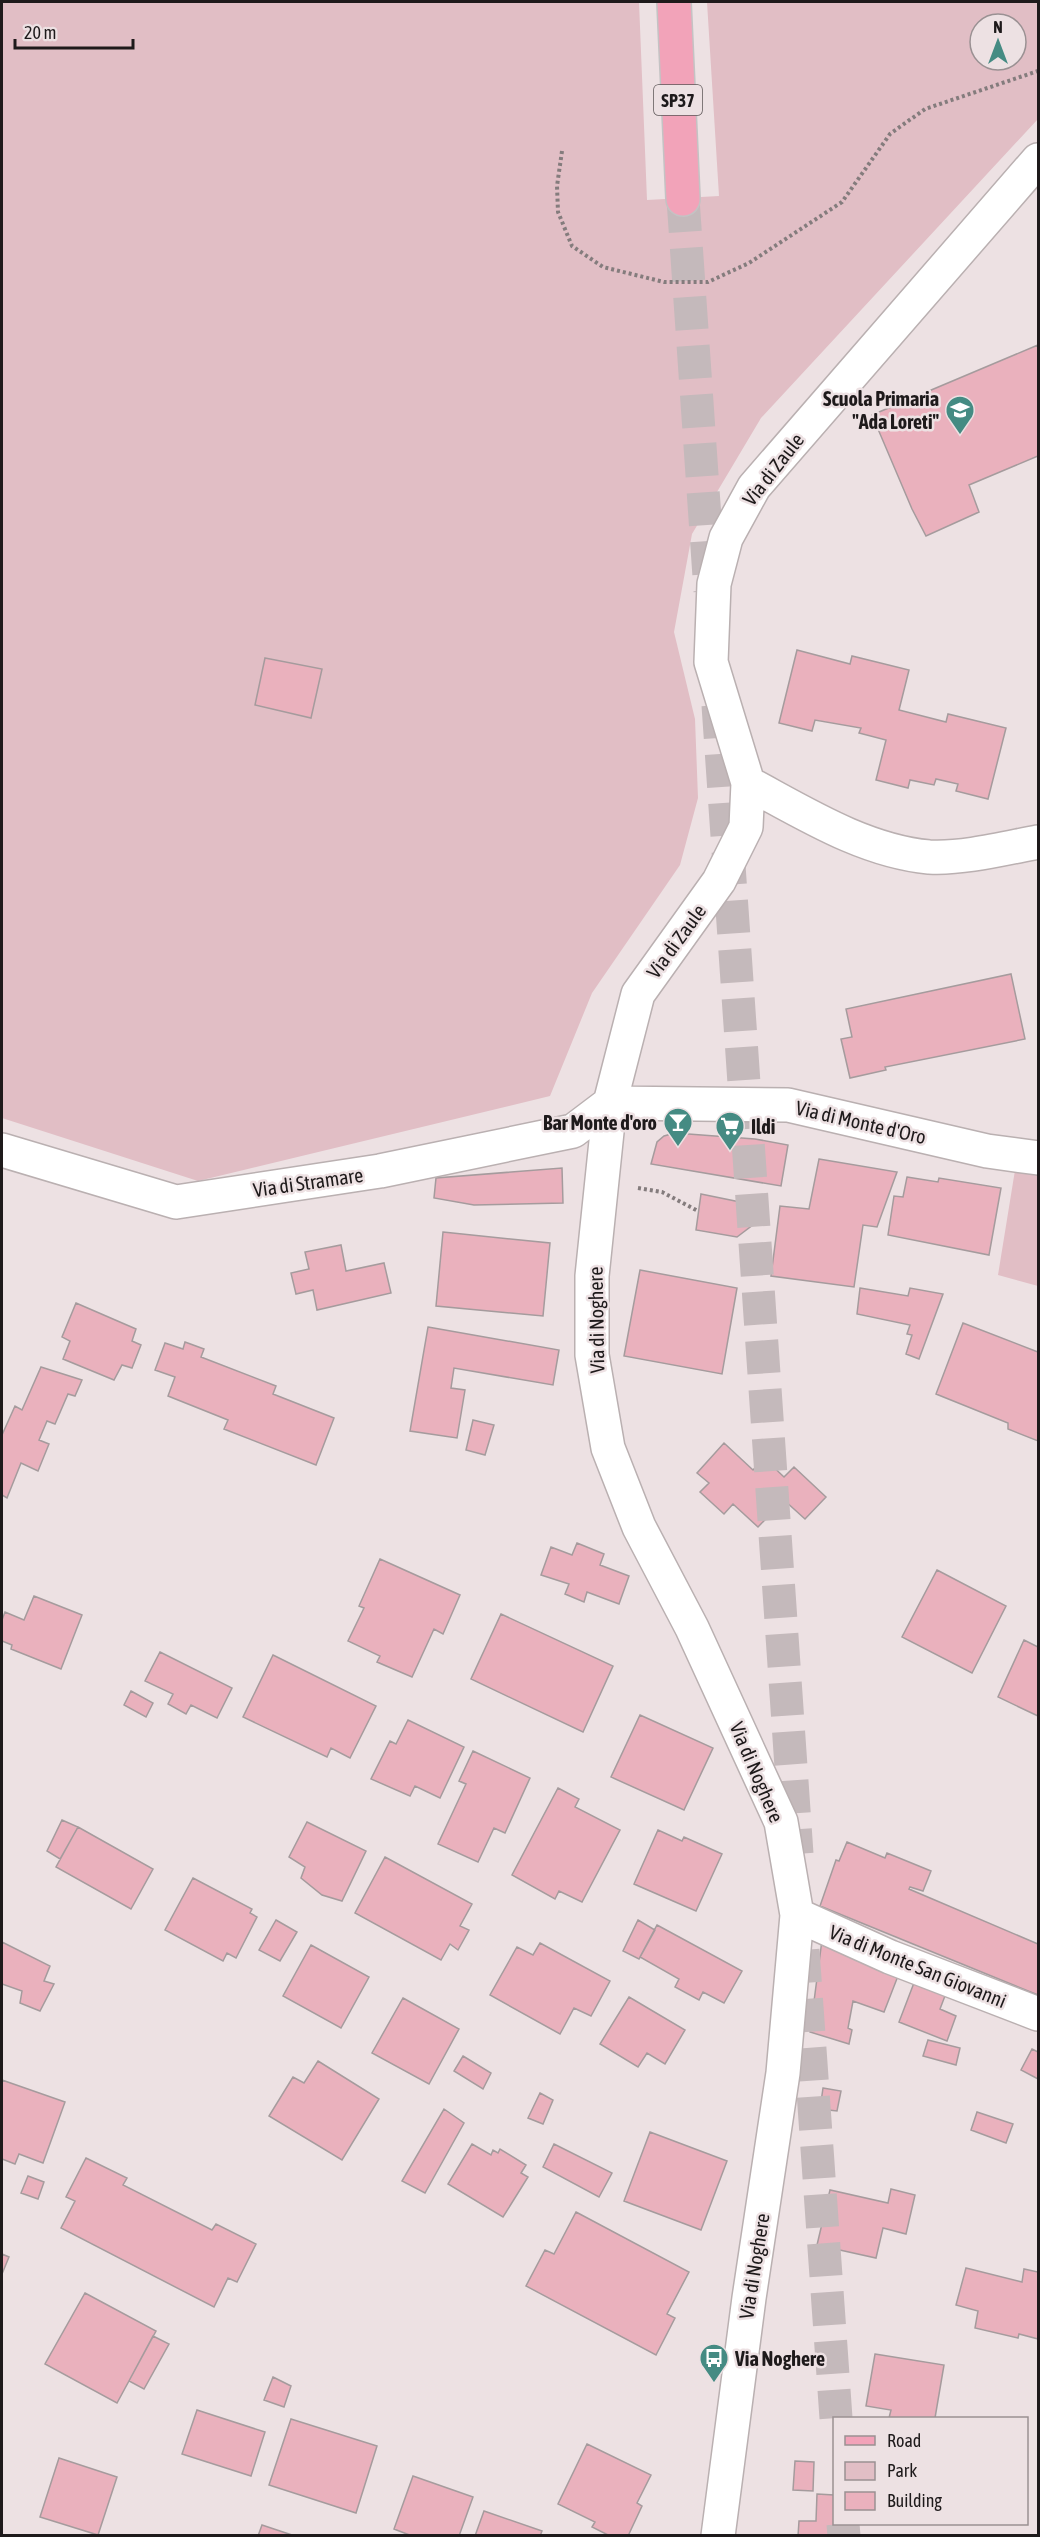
<svg xmlns="http://www.w3.org/2000/svg" width="1040" height="2537" font-family="'Asap Condensed',sans-serif">
<rect width="100%" height="100%" fill="#ede1e3"/>
<!-- green -->
<path fill="#e1bec5" fill-rule="evenodd" d="M2,2H639L647,200L719,196L707,2H1038V119L761,418L692,534L674,632L695,719L698,798L680,865L592,993L550,1096L198,1181L2,1118ZM980,24H1016V60H980Z
M1016,1164L1038,1168V1286L998,1275Z"/>
<!-- building -->
<path fill="#eab1bd" stroke="#a59b9d" stroke-width="1.5" d="M1038,345V456L969,485L979,512L926,536L912,509L872,415Z
M797,650L850,664L852,656L909,670L899,710L946,722L948,714L1006,728L988,799L956,791L958,784L936,779L934,785L910,780L908,788L876,780L886,740L859,733L861,728L815,720L812,731L779,723Z
M265,658L322,669L311,718L255,705Z
M1011,974L1025,1039L885,1067L886,1070L850,1078L841,1039L852,1037L846,1009Z
M675,1133L755,1139L788,1145L781,1186L651,1164L657,1142L664,1136Z
M819,1159L897,1172L877,1227L863,1225L854,1287L771,1276L780,1206L809,1209Z
M562,1168L563,1203L474,1205L434,1198L436,1178Z
M907,1177L938,1182L939,1178L1001,1188L989,1255L888,1235L894,1196L903,1197Z
M701,1194L740,1202L749,1208L758,1221L737,1237L696,1230Z
M443,1232L550,1243L543,1316L436,1306Z
M341,1245L346,1271L384,1263L391,1293L317,1310L313,1290L296,1294L291,1273L309,1269L305,1252Z
M640,1270L737,1288L722,1374L624,1356Z
M860,1288L908,1296L910,1288L943,1294L919,1359L906,1354L912,1335L907,1334L910,1325L857,1314Z
M76,1303L136,1329L132,1341L141,1345L132,1368L122,1365L114,1380L63,1359L70,1341L62,1337Z
M963,1323L1038,1352V1441L1008,1429V1423L936,1394Z
M428,1327L559,1350L553,1385L454,1368L451,1388L465,1390L457,1438L410,1431Z
M185,1342L204,1349L201,1357L276,1386L273,1394L334,1418L316,1465L224,1429L228,1420L168,1396L175,1377L155,1370L165,1343L183,1349Z
M41,1367L82,1380L75,1396L68,1394L55,1424L47,1421L39,1440L49,1444L38,1471L21,1463L7,1498L2,1495V1435L15,1406L22,1410Z
M473,1420L494,1425L485,1455L466,1450Z
M724,1443L753,1470L764,1458L784,1477L794,1467L826,1497L805,1519L784,1500L758,1527L733,1504L724,1514L700,1492L709,1483L697,1473Z
M577,1543L604,1554L600,1565L629,1576L619,1604L587,1592L584,1602L565,1594L569,1584L541,1575L551,1547L572,1555Z
M380,1559L460,1595L443,1634L434,1629L412,1677L377,1662L380,1656L348,1641L364,1608L359,1606Z
M937,1570L1006,1606L972,1673L902,1637Z
M34,1596L82,1615L61,1669L11,1649L12,1645L2,1641V1620L5,1612L24,1620Z
M501,1614L613,1666L583,1732L471,1679Z
M1024,1640L1038,1647V1716L998,1697Z
M160,1652L232,1688L217,1718L191,1705L186,1714L168,1704L173,1694L145,1681Z
M273,1655L376,1706L350,1758L331,1748L327,1757L243,1717Z
M131,1691L153,1703L146,1717L124,1705Z
M640,1715L713,1748L684,1810L611,1777Z
M408,1720L464,1747L440,1798L415,1786L410,1796L371,1779L390,1741L396,1744Z
M473,1751L530,1778L505,1833L494,1828L478,1862L438,1844L466,1784L459,1781Z
M558,1788L579,1799L575,1807L620,1830L582,1902L559,1891L555,1899L512,1875Z
M62,1820L78,1827L60,1859L47,1851Z
M307,1822L366,1851L342,1901L322,1895L301,1878L305,1867L289,1857Z
M78,1827L153,1869L131,1909L56,1867Z
M658,1830L682,1841L684,1837L722,1854L696,1911L634,1884Z
M847,1842L885,1858L887,1853L931,1871L923,1891L910,1887L909,1889L1038,1944V1995L820,1906L836,1860L839,1861Z
M385,1857L472,1904L460,1926L469,1930L458,1950L450,1944L441,1960L355,1913Z
M193,1878L252,1909L250,1913L257,1917L236,1958L227,1953L223,1961L165,1930Z
M276,1920L297,1932L280,1961L259,1950Z
M638,1920L655,1930L639,1959L623,1951Z
M657,1925L742,1971L724,2003L703,1992L699,2000L675,1987L679,1979L640,1957Z
M822,1940L898,1976L884,2012L853,2001L848,2028L852,2030L849,2044L810,2032Z
M2,1942L50,1966L44,1981L54,1984L40,2011L20,2003L22,1991L2,1984Z
M540,1943L610,1981L591,2016L574,2008L560,2034L490,1995L517,1947L533,1955Z
M311,1945L369,1977L341,2028L283,1996Z
M917,1975L948,1988L940,2009L956,2016L947,2041L899,2022Z
M629,1997L685,2030L665,2064L647,2053L638,2067L600,2044Z
M403,1998L459,2029L429,2084L372,2053Z
M928,2040L960,2048L956,2065L923,2056Z
M1032,2049L1038,2052V2079L1021,2070Z
M463,2056L491,2073L483,2089L454,2071Z
M318,2061L379,2099L342,2160L269,2116L293,2077L304,2083Z
M2,2080L65,2102L43,2163L19,2154L15,2164L2,2159Z
M823,2088L841,2091L837,2111L820,2109Z
M540,2093L553,2100L543,2124L528,2118Z
M444,2109L464,2123L425,2193L402,2181Z
M977,2112L1013,2124L1006,2143L971,2130Z
M650,2132L727,2161L701,2230L624,2201Z
M472,2144L491,2155L493,2150L498,2153L500,2149L526,2165L521,2173L528,2177L503,2217L448,2184Z
M554,2144L612,2173L599,2197L543,2167Z
M86,2158L127,2178L123,2185L212,2230L216,2224L256,2244L237,2282L228,2278L214,2307L61,2228L75,2201L66,2197Z
M28,2176L44,2182L38,2199L21,2193Z
M891,2189L915,2195L906,2234L883,2228L876,2258L817,2245L830,2190L888,2203Z
M576,2212L689,2272L667,2314L675,2318L656,2355L526,2286L545,2250L554,2254Z
M2,2254L9,2257L2,2274Z
M966,2268L1022,2282L1024,2269L1038,2272V2339L1019,2334L1018,2338L975,2328L978,2311L956,2305Z
M85,2293L156,2331L117,2403L45,2364Z
M153,2336L169,2344L144,2389L129,2381Z
M875,2354L944,2365L935,2418H889L891,2410L866,2406Z
M273,2377L291,2386L284,2407L264,2400Z
M197,2410L265,2432L251,2476L182,2454Z
M291,2419L377,2446L356,2513L269,2485Z
M587,2444L651,2475L637,2503L642,2506L628,2536H610L592,2527L595,2522L558,2504Z
M59,2458L117,2477L98,2535L40,2517Z
M795,2461L814,2462L813,2491L793,2490Z
M413,2476L473,2497L459,2536H412L394,2529Z
M817,2494L834,2495V2524H851L850,2536H798L799,2521H816Z
M484,2511L542,2531L540,2536H475Z
M262,2525L295,2536H258Z"/>
<g fill="none" stroke-linecap="round" stroke-linejoin="round">
<!-- primary-tunnel -->
<path stroke="#c4b9bb" stroke-width="33" stroke-dasharray="33 16" stroke-linecap="butt" d="M683,199L710,591
M718,705L797,1854
M803,1950L836,2418
M843,2524L844,2536"/>
<!-- street casing -->
<g stroke="#bab0b1" stroke-width="36">
<path id="street" d="M748,783C804,813 864,851 929,857C963,859 1006,848 1038,842
M610,1103L788,1105L987,1151L1038,1158
M2,1150L176,1202L380,1171L573,1131L610,1103
M797,1915L890,1957L1038,2014
M718,2536L749,2298L783,2073L797,1915L781,1822L692,1628L639,1527L608,1448L592,1355V1276L610,1103L638,994L719,881L746,827L748,783L711,662L714,584L726,538L754,487L1038,160"/>
</g>
<!-- primary casing -->
<g stroke="#c4c3c4" stroke-width="36">
<path id="primary" d="M674,2L683,199"/>
</g>
<!-- path -->
<path stroke="#847c7d" stroke-width="4" stroke-dasharray="3 3" stroke-linecap="butt" d="M562,151L557,186L558,212L572,246L603,267L664,282H708L749,263L842,202L890,134L925,109L1038,71
M638,1188L662,1192L698,1211"/>
<!-- street -->
<use href="#street" stroke="#fff" stroke-width="33"/>
<!-- primary -->
<use href="#primary" stroke="#f2a3b9" stroke-width="33"/>
</g>
<!-- icons -->
<defs>
<g id="school-pin" transform="scale(1.5)"><path d="M0 17L-7.5 6A9.5 9.5 0 1 1 7.5 6Z" fill="#458b83" stroke="#ede1e3"/><path d="M0-5L7-2L0 1L-7-2ZM-4 1L0 2.5L4 1V4Q0 6-4 4Z" fill="#fff"/></g>
<g id="bar-pin" transform="scale(1.5)"><path d="M0 17L-7.5 6A9.5 9.5 0 1 1 7.5 6Z" fill="#458b83" stroke="#ede1e3"/><path d="M-6-5H6L.8 .8V4.5H3.5V6h-7V4.5H-.8V.8Z" fill="#fff"/></g>
<g id="supermarket-pin" transform="scale(1.5)"><path d="M0 17L-7.5 6A9.5 9.5 0 1 1 7.5 6Z" fill="#458b83" stroke="#ede1e3"/><path d="M-6-5.5h2.5l.6 2H6L4.5 2H-2.5L-4.4-4H-6ZM-1.5 3.2a1.3 1.3 0 1 0 .1 0ZM3 3.2a1.3 1.3 0 1 0 .1 0Z" fill="#fff"/></g>
<g id="bus-pin" transform="scale(1.5)"><path d="M0 17L-7.5 6A9.5 9.5 0 1 1 7.5 6Z" fill="#458b83" stroke="#ede1e3"/><path d="M-5-6H5V4H4V6H2V4H-2V6H-4V4H-5ZM-3.5-4V0h7V-4ZM-3.5 1.2v1.5H-2V1.2ZM2 1.2v1.5H3.5V1.2Z" fill="#fff"/></g>
</defs>
<g fill-rule="evenodd">
<use href="#school-pin" x="960" y="410"/>
<use href="#bar-pin" x="678" y="1122"/>
<use href="#supermarket-pin" x="730" y="1126"/>
<use href="#bus-pin" x="714" y="2358"/>
</g>
<g text-anchor="middle" dominant-baseline="central" stroke-width="5" stroke-linejoin="round" paint-order="stroke">
<!-- shield labels -->
<rect fill="#ede1e3" stroke="#5c5657" stroke-width="1.5" x="654" y="85" width="48" height="30" rx="4.5"/>
<g font-size="18" font-weight="bold" fill="#1e1a1b">
<text x="678" y="100">SP37</text>
</g>
<!-- poi labels -->
<g font-size="20" font-weight="bold" fill="#1e1a1b" stroke="#ede1e3" text-anchor="end">
<text x="939" y="398">Scuola Primaria<tspan x="939" dy="23">"Ada Loreti"</tspan></text>
<text x="657" y="1122">Bar Monte d'oro</text>
<text x="751" y="1126" text-anchor="start">Ildi</text>
<text x="735" y="2358" text-anchor="start">Via Noghere</text>
</g>
<!-- street labels -->
<g font-size="20" fill="#1e1a1b" stroke="#ede1e3">
<text transform="translate(773 469) rotate(-52)">Via di Zaule</text>
<text transform="translate(676 941) rotate(-54)">Via di Zaule</text>
<text transform="translate(861 1122) rotate(13)">Via di Monte d'Oro</text>
<text transform="translate(308 1182) rotate(-8)">Via di Stramare</text>
<text transform="translate(596 1320) rotate(-91)">Via di Noghere</text>
<text transform="translate(757 1772) rotate(67)">Via di Noghere</text>
<text transform="translate(918 1966) rotate(22)">Via di Monte San Giovanni</text>
<text transform="translate(754 2266) rotate(-81)">Via di Noghere</text>
</g>
</g>
<!-- border -->
<rect width="1040" height="2537" fill="none" stroke="#1e1a1b" stroke-width="6"/>
<!-- legend -->
<rect x="833" y="2417" width="195" height="108" fill="#ede1e3" stroke="#9a9193" stroke-width="1.5"/>
<rect x="845" y="2436" width="30" height="9" fill="#f2a3b9" stroke="#9a9193" stroke-width="1.5"/>
<text x="887" y="2447" font-size="18" fill="#1e1a1b">Road</text>
<rect x="845" y="2462" width="30" height="18" fill="#e1bec5" stroke="#9a9193" stroke-width="1.5"/>
<text x="887" y="2477" font-size="18" fill="#1e1a1b">Park</text>
<rect x="845" y="2492" width="30" height="18" fill="#eab1bd" stroke="#9a9193" stroke-width="1.5"/>
<text x="887" y="2507" font-size="18" fill="#1e1a1b">Building</text>
<!-- north arrow -->
<g transform="translate(998 42)"><circle r="28" fill="#ede1e3" stroke="#9a9193" stroke-width="1.5"/>
<path d="M0-4.5L10 22L0 15L-10 22Z" fill="#458b83"/>
<text y="-9" font-size="16" font-weight="bold" text-anchor="middle" fill="#1e1a1b">N</text>
</g>
<!-- scale -->
<path d="M15 39v9h118v-9" fill="none" stroke="#1e1a1b" stroke-width="3"/>
<text x="24" y="39" font-size="18" fill="#1e1a1b" stroke="#ede1e3" stroke-width="4.5" paint-order="stroke">20 m</text>
</svg>
